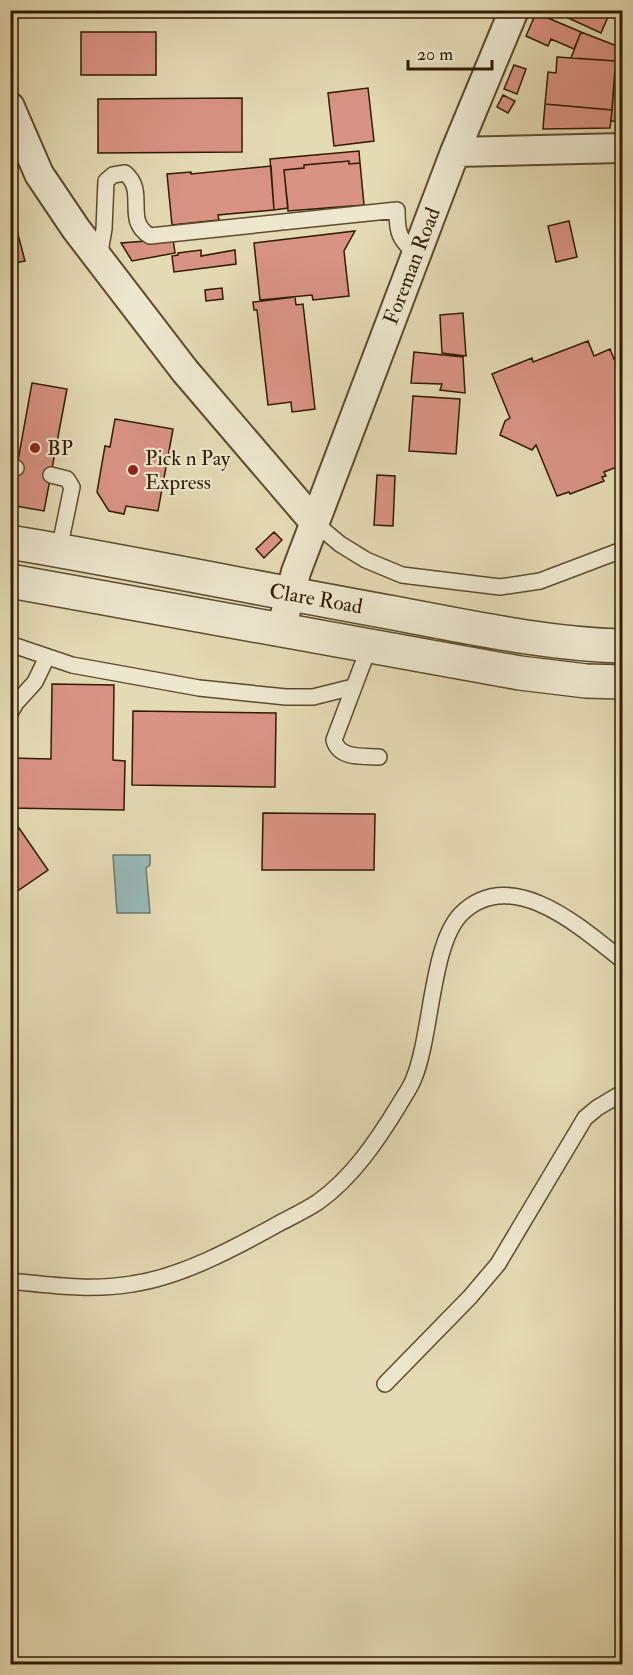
<svg xmlns="http://www.w3.org/2000/svg" width="633" height="1675" font-family="'IM FELL Double Pica',serif">
<rect width="100%" height="100%" fill="#e4dab4"/>
<filter id="stains"><feTurbulence type="fractalNoise" baseFrequency=".00333" numOctaves="4"/><feColorMatrix values="0 0 0 0 .2 0 0 0 0 .09 0 0 0 0 .02 0 0 0 .5 -.17"/></filter>
<radialGradient id="worn" r=".72"><stop offset=".6" stop-color="#630" stop-opacity="0"/><stop offset="1" stop-color="#630" stop-opacity=".3"/></radialGradient>
<!-- water -->
<path fill="#98b8b6" stroke="#6e7a6d" stroke-width="1.5" d="M113,855H150V865L146,868L150,913H117Z"/>
<!-- building -->
<path fill="#d99383" stroke="#301c00" stroke-width="1.5" d="M566,10H611L601,33L564,16Z
M536,13L581,32L574,49L551,39L548,46L526,36Z
M81,32H156V75H81Z
M581,32L622,48L616,61L571,58Z
M557,57L616,61L612,110L545,104L548,72L556,73Z
M514,65L526,69L517,94L504,89Z
M615,69L622,70V122L611,121Z
M368,88L374,141L334,146L328,93Z
M503,95L515,101L508,113L497,107Z
M242,98V152L98,153V99Z
M545,104L612,110L610,128L543,129Z
M359,151L360,163L349,164V161L304,165V168L284,170L288,208L274,210L270,159Z
M349,161V164L360,163L364,205L288,211L284,170L304,168V165Z
M271,166L274,210L218,215L219,220L172,225L167,174L191,172V174Z
M10,204L25,261L10,264Z
M569,221L577,257L556,262L548,226Z
M355,231L344,251L349,296L313,300L312,295L260,300L254,243Z
M173,239L175,253L132,261L121,243Z
M201,250V256L235,250L236,264L174,272L172,256L178,255V253Z
M222,288L223,299L206,301L205,290Z
M295,297L296,305L303,304L315,409L292,412L291,402L268,405L257,310H254L253,302Z
M463,313L466,356L442,353L440,315Z
M588,341L594,356L610,349L614,359L620,357L622,364V397L619,398L622,406V465L604,472L606,476L602,477L604,481L570,494L569,492L557,496L536,445L532,450L500,435L505,421L510,418L492,374L532,358L533,362Z
M414,352L463,357L465,393L440,390L442,384L411,383Z
M32,383L67,389L44,511L10,505Z
M413,396L460,399L456,454L409,451Z
M115,419L173,429L158,511L126,506L124,514L109,511L97,492L105,446L110,447Z
M377,475L395,476L393,526L374,525Z
M274,532L282,540L264,558L256,549Z
M52,684L114,685L113,760L125,761L124,810L10,808V758L51,759Z
M133,711L276,713L275,787L132,785Z
M263,813L375,814L374,870H262Z
M10,815L48,870L10,896Z"/>
<g fill="none" stroke-linecap="round" stroke-linejoin="round">
<!-- service casing -->
<g stroke="#5d4c2d" stroke-width="18">
<path id="service" d="M99,258L104,229L106,181L113,175L125,173C148,192 123,220 150,236L397,210C397,234 399,238 416,255
M10,467L16,468
M51,475L67,479L72,487L59,550
M315,523L340,544L366,560L402,575L500,587L540,581L622,550
M10,644L72,665L199,688L286,697H313L353,687
M369,647L334,740C339,759 362,756 379,757
M10,713L16,703L35,682L47,657
M10,1281C51,1285 91,1291 132,1284C181,1277 235,1248 278,1224C291,1217 306,1210 318,1202C352,1178 377,1141 399,1105C404,1096 411,1087 414,1078C432,1034 431,945 461,914C511,864 582,928 622,960
M385,1384L470,1297L498,1264L585,1118L597,1108L622,1093"/>
</g>
<!-- minor casing -->
<g stroke="#5d4c2d" stroke-width="32">
<path id="minor" d="M10,107L39,174L76,229L185,371L315,523
M455,152L622,148
M281,630L296,572L455,152L514,10"/>
</g>
<!-- tertiary casing -->
<g stroke="#5d4c2d" stroke-width="36">
<path id="tertiary" d="M10,542C139,564 266,590 394,613C469,627 546,644 622,646
M10,581L520,673L586,681L622,682"/>
</g>
<!-- service -->
<use href="#service" stroke="#ede7ce" stroke-width="15"/>
<!-- minor -->
<use href="#minor" stroke="#ede7ce" stroke-width="28"/>
<!-- tertiary -->
<use href="#tertiary" stroke="#ede7ce" stroke-width="33"/>
</g>
<!-- markers -->
<g fill="#8f2418" stroke="#ede7ce" stroke-width="2">
<circle cx="35" cy="448" r="6"/>
<circle cx="133" cy="470" r="6"/>
</g>
<g text-anchor="middle" dominant-baseline="central" stroke-width="4.5" stroke-linejoin="round" paint-order="stroke">
<!-- street labels -->
<g font-size="21" fill="#301c00" stroke="#ede7ce">
<text transform="translate(412 266) rotate(-69)">Foreman Road</text>
<text transform="translate(316 599) rotate(10)">Clare Road</text>
</g>
<!-- poi labels -->
<g font-size="21" fill="#301c00" stroke="#ede7ce" text-anchor="start">
<text x="47" y="448">BP</text>
<text x="145" y="458">Pick n Pay<tspan x="145" dy="24">Express</tspan></text>
</g>
</g>
<!-- margin -->
<rect width="633" height="1675" fill="none" stroke="#e4dab4" stroke-width="36"/>
<rect x="12" y="12" width="609" height="1651" fill="none" stroke="#301c00" stroke-width="3"/>
<rect x="18" y="18" width="597" height="1639" fill="none" stroke="#301c00" stroke-width="1.5"/>
<!-- scale -->
<path d="M408 60v9h84v-9" fill="none" stroke="#301c00" stroke-width="3"/>
<text x="417" y="60" font-size="18" fill="#301c00" stroke="#ede7ce" stroke-width="4.5" paint-order="stroke">20 m</text>
<rect width="100%" height="100%" filter="url(#stains)"/>
<rect width="100%" height="100%" fill="url(#worn)"/>
</svg>
